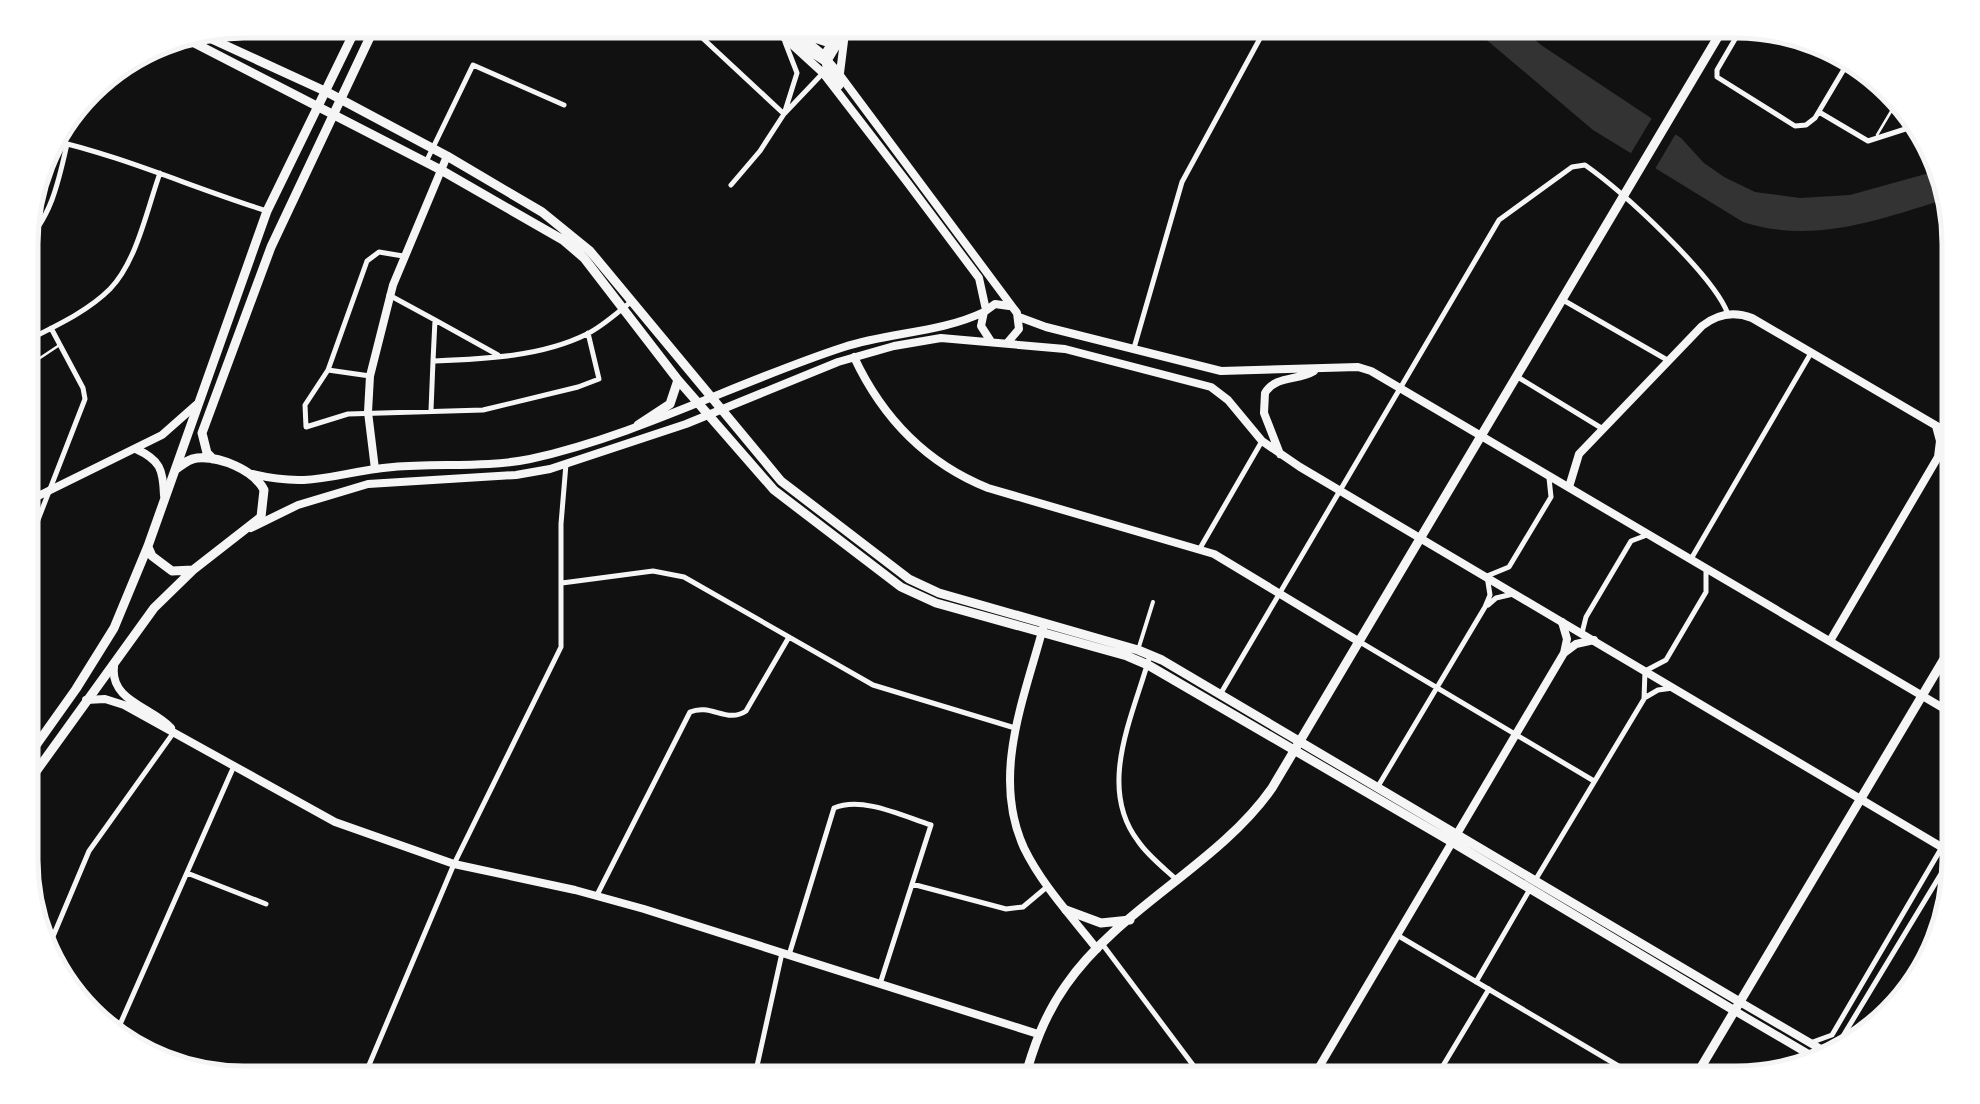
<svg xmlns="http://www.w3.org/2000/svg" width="1980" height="1104" font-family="'Crimson Pro',serif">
<rect width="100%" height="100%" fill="#111"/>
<!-- water -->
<path fill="#333" d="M1463,20H1512L1541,45L1681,138L1704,163L1724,177L1755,192L1800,198L1850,195L1940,170L1949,198C1881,219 1814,245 1743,222L1593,130Z"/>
<!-- pier -->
<path fill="#111" d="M1655,113L1678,130L1652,174L1628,158Z"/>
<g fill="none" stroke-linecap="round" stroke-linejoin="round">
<!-- service -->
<path stroke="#f5f5f5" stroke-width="2.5" d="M1877,135L1899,98
M22,370L58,346"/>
<!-- pedestrian -->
<path stroke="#f5f5f5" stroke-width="4" d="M1138,650L1153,602"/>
<!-- minor -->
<path stroke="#f5f5f5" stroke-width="5" d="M691,20L697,33L784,114
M1745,22L1717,70V77L1795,126L1806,125L1815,118L1853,54
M785,42L797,73L785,111
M1819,112L1868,141L1924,123
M47,139C123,156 193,188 267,211
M426,162L473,65L564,105
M731,185L760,151L784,114L823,73
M22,245C51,220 59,180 67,144
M403,256L379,252L367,261L328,370L305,405L306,427L348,414L483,410L578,387L599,379L588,333
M389,295L435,320L433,361C484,359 541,357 587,334C603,326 618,312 632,301
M1563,300L1669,361
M435,320L498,355
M22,343C51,328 86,313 110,289C137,261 147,209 160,173
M1134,348L1182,182L1270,20
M328,370L370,376
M1516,376L1603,429
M431,410L433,361
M22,487L31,499
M1199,550L1262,441
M1691,559L1811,353
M22,561L85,399L83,388L51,328
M562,583L653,571L684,577L873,685L1015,728
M1488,605L1496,598L1513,594
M1582,633L1586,617L1631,541L1647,535
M1360,642L1594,781
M1150,655C1134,714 1096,786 1138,841C1148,856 1164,868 1177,880
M1221,693L1499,220L1572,167L1585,165C1622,191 1713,274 1728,314
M1646,697L1658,690L1673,688
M1377,788L1485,607L1490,595L1487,576L1509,567L1551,497L1549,478
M187,873L266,904
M1536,879L1644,699L1645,671L1666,660L1706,592V571
M912,884L1006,909L1023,907L1048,886
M597,895L690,712C711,703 727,724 746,711L789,637
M1397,935L1649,1084
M1103,945L1193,1065L1202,1084
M46,953L89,851L174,732
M789,955L834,808C862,796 903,816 931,825L880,984
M1476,982L1530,889
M114,1038L234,766
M1810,1043L1832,1035L1942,847
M1843,1056L1840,1041L1953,854
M281,1069L318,1084
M361,1084L454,864L561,647V524L566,464
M753,1084L782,953
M1432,1084L1489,989"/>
<!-- tertiary -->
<path stroke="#f5f5f5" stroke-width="8" d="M824,55L847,20
M828,60L852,20
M854,357C882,417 926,463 988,488L1214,554L1358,641
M1938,457L1951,449L1960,450
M375,469L368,412L370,376L393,285L447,156
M1569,487L1579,454L1702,326C1717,314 1734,311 1752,318L1959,439
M1043,628C1024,699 991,776 1024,848C1042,885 1072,917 1097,949
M1830,641L1938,457L1940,441L1936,426
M1564,653L1576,644L1594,640
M114,667C110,701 152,707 171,728
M86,700L105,699L124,705L335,822L454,864L575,890L644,909L1038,1034
M1740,1002L1836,1058
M1735,1011L1822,1062
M1309,1084L1564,653L1567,639L1562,622"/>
<!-- secondary -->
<path stroke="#f5f5f5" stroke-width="8" d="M765,20L823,73L907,182L979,278L986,310
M781,20L819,51L836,70L1017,313L1019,329L1008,342
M807,36L831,44
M794,41L824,61
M824,55L827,69L839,86
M840,73L845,33
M1019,317L1046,327L1221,371L1358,367L1371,371L1960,718
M990,340L981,326L984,312L995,304L1009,306
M136,449C160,460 163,469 164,495
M1280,454L1264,413L1265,393C1276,375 1298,381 1314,371
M252,474C314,489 335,472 393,467C438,463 486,468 530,459C639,435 739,381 844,347C890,332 940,333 984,312
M22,504L162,435L196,405
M251,528L298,505L368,484L516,475L550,469L686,424L838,362L894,346L941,338L1065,349L1211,387L1228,400L1262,441L1300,467L1960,858"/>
<!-- primary -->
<path stroke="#f5f5f5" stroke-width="9" d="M192,30L327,92L447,156L542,212L590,251L781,481L909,579L939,593L1138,650L1162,660L1740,1002
M175,33L441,170L563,240L584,258L678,380L774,490L901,587L936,603L1127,656L1148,665L1452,842L1735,1011
M638,425L670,404L678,380
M213,459L207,453L202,433L271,247L378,20
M148,547L152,556L172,571L193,570L261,517L264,490C254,470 220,456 197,458C188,459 182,465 175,470
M22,765L76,689L114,628L148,546L267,211L360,20
M22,791L154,608L193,570"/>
<!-- trunk -->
<path stroke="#f5f5f5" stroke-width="9" d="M1066,910L1101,923L1130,920
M1023,1084C1033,1048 1044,1016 1066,985C1118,909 1219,864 1272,788L1728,20
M1691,1084L1960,632"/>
</g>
<!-- crop -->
<path d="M0 0H1980V1104H0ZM244 38H1736A206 206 0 0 1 1942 244V860A206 206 0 0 1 1736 1066H244A206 206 0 0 1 38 860V244A206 206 0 0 1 244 38Z" fill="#fff" fill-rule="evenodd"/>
<path fill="none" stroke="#f5f5f5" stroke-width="5" d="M244 38H1736A206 206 0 0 1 1942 244V860A206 206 0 0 1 1736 1066H244A206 206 0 0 1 38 860V244A206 206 0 0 1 244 38Z"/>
</svg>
